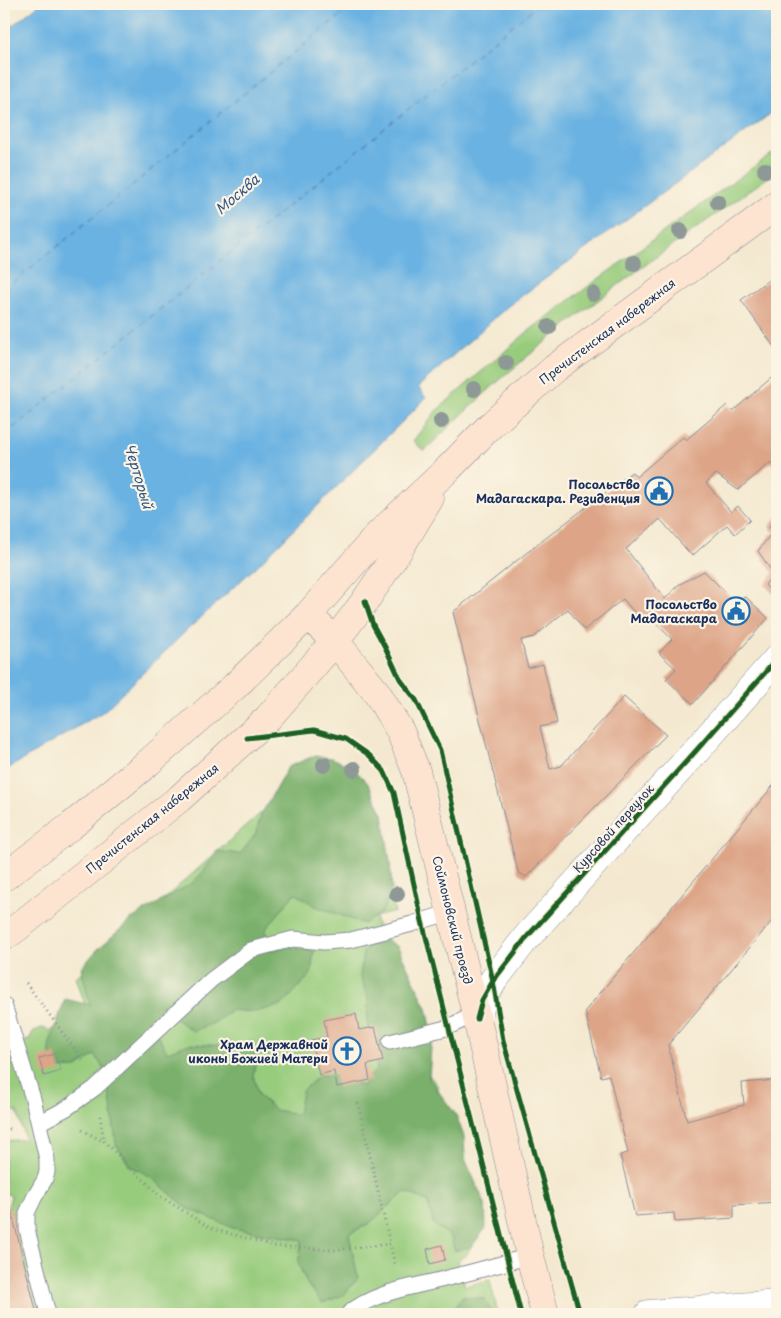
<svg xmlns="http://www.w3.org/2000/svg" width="781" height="1318" font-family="'Playpen Sans',sans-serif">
<rect width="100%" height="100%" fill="#fcf5e5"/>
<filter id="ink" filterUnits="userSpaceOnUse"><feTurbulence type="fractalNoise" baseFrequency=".02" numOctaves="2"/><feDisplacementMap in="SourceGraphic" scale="10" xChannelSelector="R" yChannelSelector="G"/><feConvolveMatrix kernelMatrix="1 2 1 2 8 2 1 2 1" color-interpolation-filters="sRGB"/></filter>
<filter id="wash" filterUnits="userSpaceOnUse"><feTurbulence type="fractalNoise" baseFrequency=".0096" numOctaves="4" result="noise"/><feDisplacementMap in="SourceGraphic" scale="20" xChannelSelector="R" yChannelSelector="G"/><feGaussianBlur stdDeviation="1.12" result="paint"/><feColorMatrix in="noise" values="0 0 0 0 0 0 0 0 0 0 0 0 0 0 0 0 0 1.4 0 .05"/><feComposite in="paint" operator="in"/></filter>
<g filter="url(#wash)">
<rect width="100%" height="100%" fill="#f4e9d0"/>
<!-- green -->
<path fill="#98cc7d" stroke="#5a7e6e" d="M777,150V171C697,228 615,284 539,347C499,379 461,415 424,451L413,441L437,410L526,333L601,277Z
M290,787L370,797L395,912L375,917L377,924L390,980L421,1065L437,1085L476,1237L466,1256L458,1259L465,1286L490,1280L498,1314H231L227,1312L219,1314H37L11,1210L8,1207L11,1196L4,1192V1141L25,1139L17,1111L4,1114V1051L30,1039L32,1033C38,1029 44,1025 50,1031L88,1014L76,977Z"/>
<!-- forest -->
<path fill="#7ab06c" stroke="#4a7065" d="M314,756L332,758L343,763L356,771L367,782L383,814L390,862L392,889L383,911L364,924L315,906L295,893L266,929L267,951L290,947L314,951L311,974L282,1005L254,1012L231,1010L214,1023L193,1031L174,1018L156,1032L167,1052L189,1044L237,1046L258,1053L253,1075L259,1096L275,1110L298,1114L302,1091L320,1075L342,1077L362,1086L377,1069L367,1023L368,998L360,976L363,952L380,936L398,947L427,1008L432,1031L429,1079L456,1115L464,1137L465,1159L485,1204L486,1228L472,1246L455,1251L450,1236L434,1225L427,1201L405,1192L370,1223L349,1234L358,1278L344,1295L322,1303L307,1284L298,1263L302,1240L233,1228L187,1208L151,1177L129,1165L116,1144L107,1074L95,1055L76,1068L52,1069L49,1045L65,999L90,1005L81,968L97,950L133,918L192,883L204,871L217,851L240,854L255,835L262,813L288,767Z
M462,1296L485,1299L492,1314H451Z"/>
<!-- water -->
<path fill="#6bb2e2" stroke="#4370a0" d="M40,4H777V109L508,306L418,387L426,398L259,564L186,631L104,711L4,771V32Z"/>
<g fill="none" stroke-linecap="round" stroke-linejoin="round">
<!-- ferry -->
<path stroke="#335686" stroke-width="1" stroke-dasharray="6 5" stroke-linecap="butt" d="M4,290L354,4
M4,435L539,4"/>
</g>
<g id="blocks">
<!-- building -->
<path fill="#dda487" d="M777,274V351L741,300Z
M777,373V470L771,462L738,490L716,474L706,483L731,512L738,506L750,520L735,534L727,525L692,556L660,519L626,549L665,599L678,585L704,571L733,600L746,597L768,618L693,704L666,679L676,669L659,653L672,639L648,616L643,623L623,599L584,630L568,609L534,637L521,640L528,668L543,664L557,723L540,727L550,769L561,766L624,697L666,735L526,877L518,872L453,612L525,554L632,472L636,477L683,437L686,440L727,405L733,411Z
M777,516V598L765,585L773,573L758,551L770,535L775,533L769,527Z
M777,781V915L668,1045L687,1121L744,1105L742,1083L777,1080V1202L734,1205V1218L675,1222L674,1213L635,1216L620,1155L628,1153L609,1075L601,1077L585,1011Z
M356,1014L359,1030L375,1027L383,1061L367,1065L370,1080L337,1087L334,1071L319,1075L311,1040L327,1037L324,1020Z
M55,1054L61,1071L44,1076L39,1058Z
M4,1205L11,1210L37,1314H4Z
M442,1245L445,1260L430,1264L427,1249Z"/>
</g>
</g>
<g filter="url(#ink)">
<use href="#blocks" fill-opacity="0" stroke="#888c97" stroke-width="1"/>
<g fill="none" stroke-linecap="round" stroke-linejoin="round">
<!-- service casing -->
<g stroke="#888c97" stroke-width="17">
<path id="service" d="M4,1005L33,1099L47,1159V1172L45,1179L34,1198L27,1213V1229L48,1314
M390,1042L446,1028L476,1014
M39,1123L67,1108L95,1088L211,980L251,950L293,939L324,942L351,940L412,924L451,912
M348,1314C372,1292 414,1287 444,1279C473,1272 501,1264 530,1256"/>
</g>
<!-- minor casing -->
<g stroke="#888c97" stroke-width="29">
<path id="minor" d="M477,1019L482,1000L493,981L526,938L694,753L777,659
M649,1314L777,1304"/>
</g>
<!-- secondary casing -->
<g stroke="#888c97" stroke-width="29">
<path id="secondary" d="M308,615L335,641L377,693L400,731L416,771L476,1014L530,1256L545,1314
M4,877L71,826L149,762L235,686L308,615L379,534L448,469L490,426L555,368L777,205
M4,937L18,927L180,798L268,718L335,641L365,601L398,551L430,498"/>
</g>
<!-- path -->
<path stroke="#888c97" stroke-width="3" stroke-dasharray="1 4" stroke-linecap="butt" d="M26,983L85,1063
M358,1103L390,1244
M100,1116L104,1141L160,1196L210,1228L274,1246L334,1250L390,1244L395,1265
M4,1130L13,1128
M82,1130L103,1141"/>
<!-- service -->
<use href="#service" stroke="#fff" stroke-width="15"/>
<!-- minor -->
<use href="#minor" stroke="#fff" stroke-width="28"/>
<!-- secondary -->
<use href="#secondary" stroke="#fde4d0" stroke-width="28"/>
<!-- cycleway casing -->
<g stroke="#fcf5e5" stroke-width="8">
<path id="cycleway" d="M365,601L373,625L385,647L400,679L416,700L440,750L493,981L503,1040L580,1314
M247,738L314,730L346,739L369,755L384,771L394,793L422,921L521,1314
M477,1019L482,1000L493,981L526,938L694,753L777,659"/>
</g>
<!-- cycleway -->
<use href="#cycleway" stroke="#1b5e20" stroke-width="5"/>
</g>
<!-- trees -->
<g fill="#8e9896">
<circle cx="765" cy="170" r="8"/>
<circle cx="718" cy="202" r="8"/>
<circle cx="680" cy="231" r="8"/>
<circle cx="634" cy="263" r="8"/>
<circle cx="593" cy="294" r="8"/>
<circle cx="549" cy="327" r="8"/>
<circle cx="506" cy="363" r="8"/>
<circle cx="474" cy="389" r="8"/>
<circle cx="441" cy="421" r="8"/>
<circle cx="324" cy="765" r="8"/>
<circle cx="354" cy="769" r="8"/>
<circle cx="397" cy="894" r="8"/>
</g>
</g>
<!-- icons -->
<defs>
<g id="civic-ring" transform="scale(1.4375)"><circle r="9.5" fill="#fcf5e5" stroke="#1f6fb2" stroke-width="1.5"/><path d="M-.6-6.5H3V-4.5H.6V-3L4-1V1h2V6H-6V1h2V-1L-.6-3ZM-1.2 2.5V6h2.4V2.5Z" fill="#1f6fb2"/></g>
<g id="church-ring" transform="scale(1.4375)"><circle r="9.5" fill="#fcf5e5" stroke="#1f6fb2" stroke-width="1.5"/><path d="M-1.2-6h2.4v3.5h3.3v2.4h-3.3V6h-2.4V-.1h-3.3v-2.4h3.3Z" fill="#1f6fb2"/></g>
</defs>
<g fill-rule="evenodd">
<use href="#civic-ring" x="659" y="491"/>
<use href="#civic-ring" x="736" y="611"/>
<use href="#church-ring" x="347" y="1051"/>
</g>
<g text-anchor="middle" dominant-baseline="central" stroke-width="4.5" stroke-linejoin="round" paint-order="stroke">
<!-- street labels -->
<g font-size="12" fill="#1b2f5e" stroke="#fcf5e5">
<text transform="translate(607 331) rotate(-37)">Пречистенская набережная</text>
<text transform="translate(152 818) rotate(-39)">Пречистенская набережная</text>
<text transform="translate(613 828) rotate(-48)">Курсовой переулок</text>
<text transform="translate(453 920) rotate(76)">Соймоновский проезд</text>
</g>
<!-- poi labels -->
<g font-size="12" font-weight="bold" fill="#1b2f5e" stroke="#fcf5e5" text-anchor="end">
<text x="640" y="484">Посольство<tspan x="640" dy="14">Мадагаскара. Резиденция</tspan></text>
<text x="717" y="604">Посольство<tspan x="717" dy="14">Мадагаскара</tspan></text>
<text x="328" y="1044">Храм Державной<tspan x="328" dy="14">иконы Божией Матери</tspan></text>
</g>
<!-- water labels -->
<g font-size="14" font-style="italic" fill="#335686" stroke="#fcf5e5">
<text transform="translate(237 194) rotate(-41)">Москва</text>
<text transform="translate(139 476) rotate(73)">Черторый</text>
</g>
</g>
<!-- margin -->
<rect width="781" height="1318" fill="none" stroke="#fcf5e5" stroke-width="20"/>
</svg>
